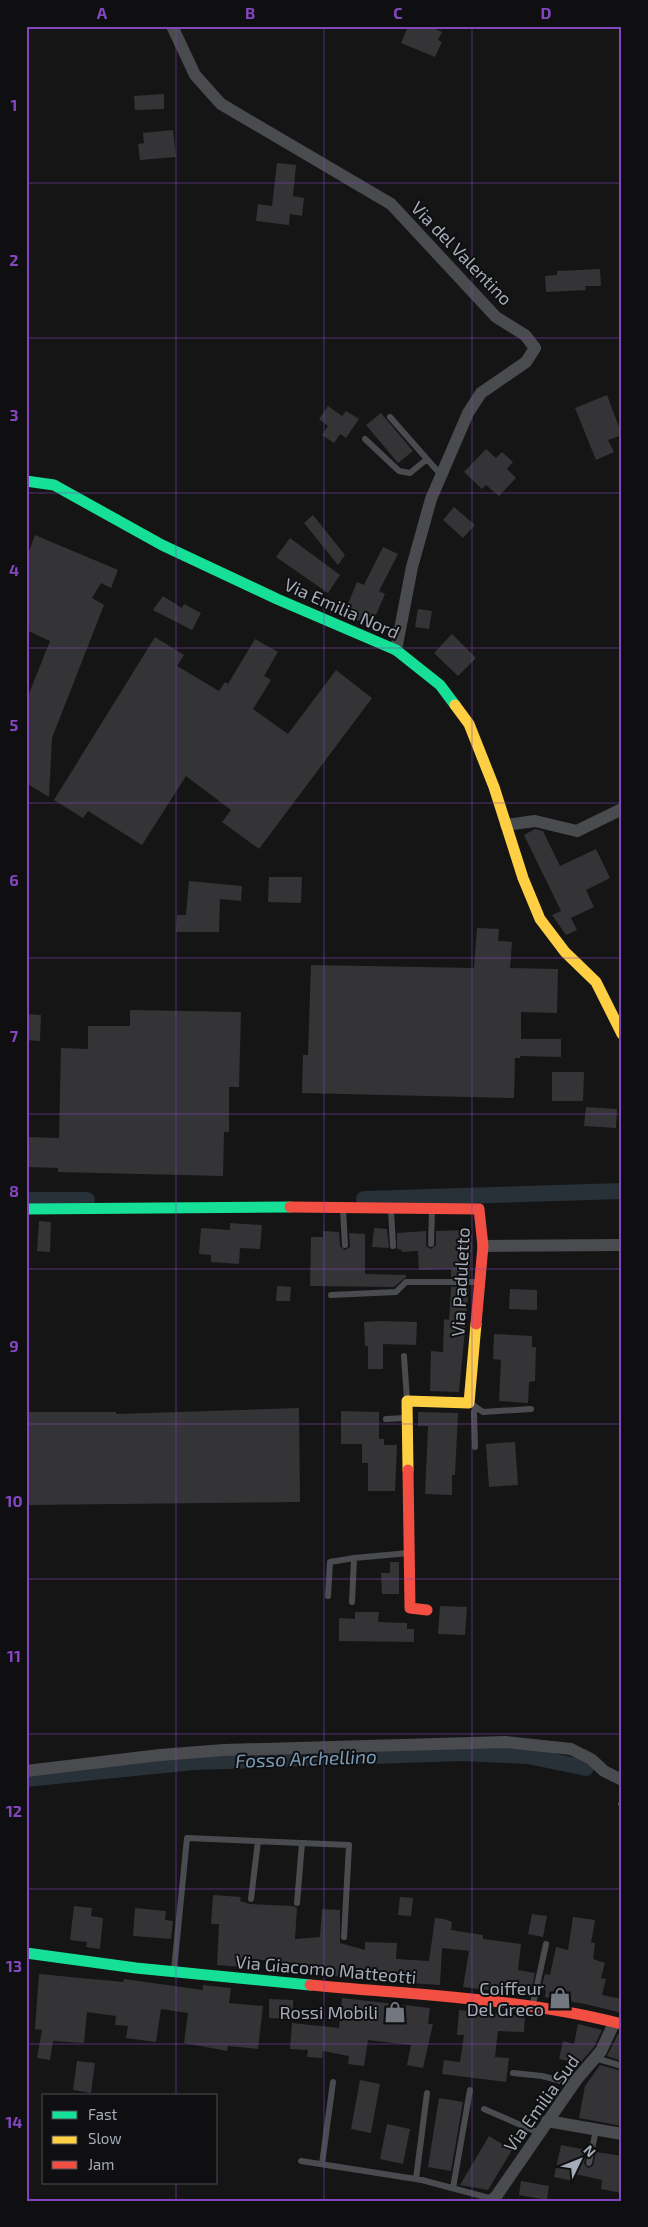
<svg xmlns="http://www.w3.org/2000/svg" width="648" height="2227" font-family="'Exo 2',sans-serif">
<rect width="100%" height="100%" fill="#151515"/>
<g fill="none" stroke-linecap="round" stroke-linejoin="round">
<!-- canal -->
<path stroke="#283138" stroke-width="16" d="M364,1199L622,1191
M26,1200H87
M26,1779L194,1762L461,1753L528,1756L586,1768"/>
</g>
<!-- building -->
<path fill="#343436" d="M408,26H429L442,32L438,40L442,42L435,57L401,43Z
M164,94V109L135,110L134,96Z
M173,130L176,157L140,160L138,144L144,143L143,133Z
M277,163L296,165L293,196L304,198L302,216L290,214L289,225L256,221L258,204L272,206Z
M600,269L601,286H585L586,290L546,292L545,276L557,275V271Z
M607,395L622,435L608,440L614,452L596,460L575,408Z
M328,406L342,416L346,411L359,419L346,438L340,434L334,443L322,435L328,426L319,419Z
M381,413L413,451L398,463L366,425Z
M486,449L496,458L502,452L513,462L507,469L516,478L499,496L486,485L482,489L464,472Z
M454,507L475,525L463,538L443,520Z
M313,515L345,555L338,565L304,523Z
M35,535L118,570L111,588L101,583L92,598L104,605L52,738L49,797L26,783V701L50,641L26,630V559Z
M290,538L340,575L328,593L276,557Z
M383,547L398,554L379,591L385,594L371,626L352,618L354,612L346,609L357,582L364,585Z
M163,596L182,608L184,604L201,613L192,630L153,610Z
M418,609L432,611L429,629L415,627Z
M452,634L476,658L458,676L434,653Z
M155,637L184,655L177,666L219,691L225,682L228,684L255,639L278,652L264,676L271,680L253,709L288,734L336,670L372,698L259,849L222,822L231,810L186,776L142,845L88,811L83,818L54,800Z
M535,829L543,831L560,866L596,849L610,878L586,890L594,907L571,918L577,930L566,935L552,915L561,911L524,835Z
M269,877H302L301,903L268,902Z
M189,881L242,886L241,901L220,899L219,932H176L177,915H186Z
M477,928L499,929L498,941L512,942L510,968L558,969L557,1013L521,1012V1039H561V1057L520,1056V1058H515L514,1098L302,1093L303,1055H308L311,965L474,968Z
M130,1010L241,1012L239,1087H229V1132H224L223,1176L58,1172V1168L26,1167V1137L59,1138L61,1048L88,1049V1026H130Z
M26,1014L41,1015L40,1041L26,1040Z
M552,1072H584L583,1101H552Z
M586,1107L617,1109L616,1128L584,1126Z
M39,1221L51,1222L50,1252L37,1251Z
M230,1223L262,1225L260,1249L240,1248L239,1264L211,1262V1255L199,1254L201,1228L230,1230Z
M374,1228L387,1229L389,1248L372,1247Z
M471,1230L472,1246L470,1277H451V1269L419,1270L418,1251L402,1252V1250L397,1249V1233L426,1231V1246L431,1249L436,1245V1231Z
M323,1231L339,1232L340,1246L345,1250L350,1247L349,1233L365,1234V1274L406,1275V1277L394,1287L310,1286L311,1237H323Z
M277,1286L291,1287L290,1301H276Z
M451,1287H469L459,1392L430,1391L431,1351L443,1352L444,1319L449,1320Z
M510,1289L537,1290V1310L509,1309Z
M382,1321L417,1322L416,1345L383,1344V1369H368V1346H365L364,1322Z
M494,1334L532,1336V1347H536L535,1381L529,1382L528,1403L499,1401L501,1360L493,1359Z
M299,1408L300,1502L26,1505V1412H116V1414Z
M341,1411L379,1412V1439H384V1445H397L395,1491H368V1463H362V1444H341Z
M418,1412L458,1413L455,1475H452V1495L425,1494L428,1426H418Z
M515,1442L518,1485L489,1487L486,1444Z
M390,1562H399V1594H382L381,1573H390Z
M440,1606L467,1607L465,1635L438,1634Z
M355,1612H379L378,1622L407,1623V1629H414V1642L339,1641V1618L355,1619Z
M213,1895L241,1897L240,1901L250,1904L293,1906L297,1908L295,1939L320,1937L322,1909L340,1910V1943L365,1950V1942L397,1943L396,1959L429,1961L435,1918L444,1919L452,1922L451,1930L483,1935V1939L521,1944L518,1970L535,1973L532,1987L513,1984L512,1993L463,1987L469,1951L442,1948L440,1985L395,1982L396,1976L345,1974L344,1977L305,1973L306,1964L242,1958V1967L217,1965L219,1924H211Z
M400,1897L413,1898L411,1916L398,1915Z
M74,1906L92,1908L91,1916L103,1918L100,1949L86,1947L87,1942L70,1940Z
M135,1908L166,1911L165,1920L173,1921L171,1939L133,1936Z
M532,1914L547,1916L543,1937L528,1934Z
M573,1917L595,1920L591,1943H595L593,1959L605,1963L601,1978L606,1979L602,1995L622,1999V2013L585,2004L545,1997L546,1990L541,1989L545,1974L550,1975L556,1947L568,1950Z
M39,1974L123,1982L124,1979L203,1990V1985L231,1988L229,2003L263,2006L258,2049L228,2046L227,2051L184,2043L188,2013L161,2009L156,2042L126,2038L128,2026L115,2025L116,2016L87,2012L84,2043L53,2041L50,2060L37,2058L42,2030L35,2029Z
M342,1998L430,2008L428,2024H433L423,2068L407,2065L411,2045L368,2040L364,2066L348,2064L349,2056L323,2051L322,2058L307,2057L308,2050L290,2049L292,2023L339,2028Z
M269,1999L293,2000V2019L269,2018Z
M459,2010L525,2016L524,2032L498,2031L495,2057L509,2058L506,2082L442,2074L444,2060L460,2062L464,2035H457Z
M578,2024L602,2030L594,2047L580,2063L559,2059L563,2041L574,2044Z
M618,2034H622V2061L607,2056Z
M77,2061L95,2063L91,2093L73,2090Z
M600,2065L622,2071L620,2106L622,2107V2126L579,2118L585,2086Z
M360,2080L380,2084L371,2133L351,2129Z
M439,2098L463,2102L451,2171L428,2167Z
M387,2124L410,2129L403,2164L380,2159Z
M489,2136L512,2150L488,2190L460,2185Z
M561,2145L587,2150L584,2164L588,2168L593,2166L596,2152L622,2156V2193L601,2189L602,2180L575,2174L573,2181L554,2177Z
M521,2181L549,2186L547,2200L519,2195Z"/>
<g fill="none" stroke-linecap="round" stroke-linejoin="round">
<!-- lane -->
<path stroke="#494b4e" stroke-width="6" d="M390,417L441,475
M365,439L399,471L410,473L427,459
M343,1209L345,1245
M391,1210L393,1246
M431,1244L432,1211
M331,1295L396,1292L406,1282H478
M404,1356L407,1400
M470,1403L483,1412L531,1409
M386,1419L405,1418
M475,1447L474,1412L477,1408
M328,1596L330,1562L354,1558
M352,1602L354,1558L409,1553
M621,1804L622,1805
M251,1899L258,1841
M297,1903L302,1843
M174,1970L187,1838L349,1845L344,1937
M533,2004L546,1944
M595,2058L622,2066
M513,2073L542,2076L573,2084
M484,2109L539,2133
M301,2161L422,2180L493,2199
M589,2163L596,2130
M322,2164L333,2082
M416,2179L427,2093
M453,2188L470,2090"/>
<!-- street -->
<path stroke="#494b4e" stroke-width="12" d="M172,26L195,75L221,104L391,204L496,317L525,335L535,348L526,362L481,393L468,413L431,499L412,567L396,650
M506,825L535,821L577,831L622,809
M483,1246L622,1245
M26,1771L160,1755L224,1750L506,1742L571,1749L591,1759L604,1771L622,1780
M547,2121L622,2134
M491,2201L497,2195L577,2079L601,2051L614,2023"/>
<!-- fast -->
<path stroke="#16e098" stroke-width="11" d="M26,481L54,485L162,545L277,599L396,650L440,685L455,705
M26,1209L290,1207
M26,1953L136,1968L310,1985"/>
<!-- slow -->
<path stroke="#ffcf43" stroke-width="11" d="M455,705L469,724L494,787L523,878L540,919L565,952L596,982L622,1034
M408,1470L407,1401L469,1403L476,1324"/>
<!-- jam -->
<path stroke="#f24e42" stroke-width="11" d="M290,1207L479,1209L483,1246L476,1324
M408,1470L410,1608L427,1610
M310,1985C414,1995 521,1998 622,2024"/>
</g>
<!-- grid -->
<path fill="none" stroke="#8346be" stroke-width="1" stroke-opacity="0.55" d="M176,26V2096M324,26V2201M472,26V2201M26,183H622M26,338H622M26,493H622M26,648H622M26,803H622M26,958H622M26,1114H622M26,1269H622M26,1424H622M26,1579H622M26,1734H622M26,1889H622M26,2044H622M176,2183V2201"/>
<!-- icons -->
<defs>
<g id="shop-bare" transform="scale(1.725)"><path d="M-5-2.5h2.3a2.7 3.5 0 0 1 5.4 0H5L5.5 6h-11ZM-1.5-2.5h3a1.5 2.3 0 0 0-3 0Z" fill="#73777f" stroke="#0f0f11" stroke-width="2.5" paint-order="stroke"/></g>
</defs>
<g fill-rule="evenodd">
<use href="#shop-bare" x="560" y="1998"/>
<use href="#shop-bare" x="395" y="2012"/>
</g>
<g text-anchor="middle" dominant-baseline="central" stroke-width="4" stroke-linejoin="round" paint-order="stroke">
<!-- street labels -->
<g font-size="18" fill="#a5acb8" stroke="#0f0f11">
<text transform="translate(462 253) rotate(46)">Via del Valentino</text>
<text transform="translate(342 608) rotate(24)">Via Emilia Nord</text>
<text transform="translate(460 1282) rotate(-87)">Via Paduletto</text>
<text transform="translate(326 1969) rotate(5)">Via Giacomo Matteotti</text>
<text transform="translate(541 2103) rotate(-54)">Via Emilia Sud</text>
</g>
<!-- poi labels -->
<g font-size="18" fill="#a5acb8" stroke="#0f0f11" text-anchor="end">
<text x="544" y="1988">Coiffeur<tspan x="544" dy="21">Del Greco</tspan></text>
<text x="378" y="2012">Rossi Mobili</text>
</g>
<!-- water labels -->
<g font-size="19" font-style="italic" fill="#799cb6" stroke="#0f0f11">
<text transform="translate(306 1758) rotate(-2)">Fosso Archellino</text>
</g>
</g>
<!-- border -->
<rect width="648" height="2227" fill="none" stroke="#0f0f11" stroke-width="55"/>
<!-- legend -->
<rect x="42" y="2094" width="175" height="90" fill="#0f0f11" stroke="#4b4e54"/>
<rect x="52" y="2111" width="25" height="8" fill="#16e098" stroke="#4b4e54"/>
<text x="88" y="2120" font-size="15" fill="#a5acb8">Fast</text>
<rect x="52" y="2136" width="25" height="8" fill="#ffcf43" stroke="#4b4e54"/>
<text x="88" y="2144" font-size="15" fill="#a5acb8">Slow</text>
<rect x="52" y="2161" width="25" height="8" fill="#f24e42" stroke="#4b4e54"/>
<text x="88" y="2170" font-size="15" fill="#a5acb8">Jam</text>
<!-- north arrow -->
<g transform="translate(580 2160) rotate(47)" stroke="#0f0f11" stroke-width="4" paint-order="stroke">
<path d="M0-4L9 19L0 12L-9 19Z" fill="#a5acb8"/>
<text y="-8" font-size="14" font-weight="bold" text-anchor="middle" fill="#a5acb8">N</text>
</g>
<rect x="28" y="28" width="592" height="2172" fill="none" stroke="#8346be" stroke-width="2"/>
<g font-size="16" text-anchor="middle" font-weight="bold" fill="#8346be">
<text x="102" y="19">A</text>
<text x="250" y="19">B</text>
<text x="398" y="19">C</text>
<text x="546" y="19">D</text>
<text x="14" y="111">1</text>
<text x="14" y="266">2</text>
<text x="14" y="421">3</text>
<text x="14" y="576">4</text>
<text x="14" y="731">5</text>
<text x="14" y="886">6</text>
<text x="14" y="1042">7</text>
<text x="14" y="1197">8</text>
<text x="14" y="1352">9</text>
<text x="14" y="1507">10</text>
<text x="14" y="1662">11</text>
<text x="14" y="1817">12</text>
<text x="14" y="1972">13</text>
<text x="14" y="2128">14</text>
</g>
</svg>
